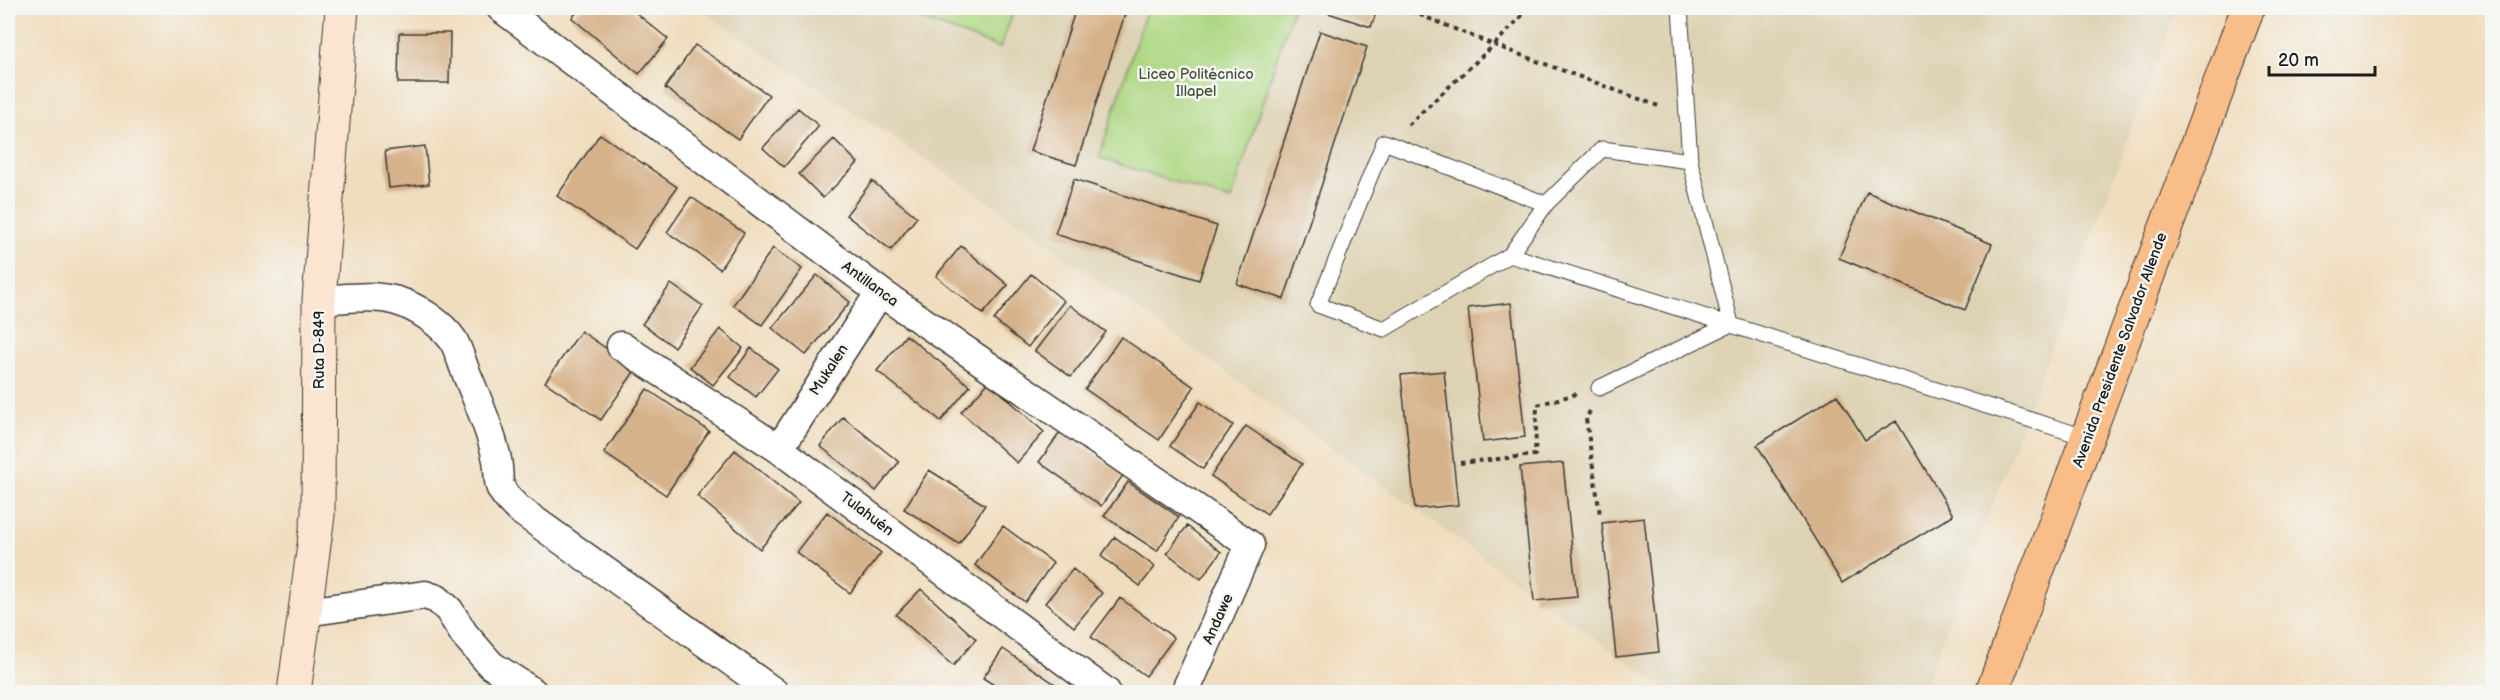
<svg xmlns="http://www.w3.org/2000/svg" width="2500" height="700" font-family="'Balsamiq Sans',sans-serif">
<rect width="100%" height="100%" fill="#f6f6f2"/>
<filter id="ink" filterUnits="userSpaceOnUse"><feTurbulence type="fractalNoise" baseFrequency=".0167" numOctaves="2"/><feDisplacementMap in="SourceGraphic" scale="12" xChannelSelector="R" yChannelSelector="G"/><feConvolveMatrix kernelMatrix="1 2 1 2 8 2 1 2 1" color-interpolation-filters="sRGB"/></filter>
<filter id="wash" filterUnits="userSpaceOnUse"><feTurbulence type="fractalNoise" baseFrequency=".008" numOctaves="4" result="noise"/><feDisplacementMap in="SourceGraphic" scale="24" xChannelSelector="R" yChannelSelector="G"/><feGaussianBlur stdDeviation="1.35" result="paint"/><feColorMatrix in="noise" values="0 0 0 0 0 0 0 0 0 0 0 0 0 0 0 0 0 1.4 0 .05"/><feComposite in="paint" operator="in"/></filter>
<g filter="url(#wash)">
<rect width="100%" height="100%" fill="#f0ddbe"/>
<!-- built -->
<path fill="#ded2b4" d="M698,8H2177L1923,692H1669L1000,209Z"/>
<!-- green -->
<path fill="#aed883" stroke="#657a50" stroke-width="1.5" d="M891,8H1015L1000,48Z
M1147,8H1293L1231,200L1099,158Z"/>
<g id="blocks">
<!-- building -->
<path fill="#d6b28b" d="M580,8H630L668,39L639,74L572,18Z
M1076,8H1127L1076,165L1030,151Z
M1313,8H1378L1371,27Z
M1320,31L1367,47L1284,299L1237,284Z
M399,33H450L449,83H398Z
M695,45L769,95L738,139L665,88Z
M798,108L819,126L784,167L763,148Z
M600,134L677,187L635,249L557,196Z
M834,139L858,163L823,198L799,174Z
M425,146L429,184L389,188L385,151Z
M1074,179L1217,226L1199,280L1055,234Z
M872,181L917,217L891,250L846,215Z
M1867,192L1992,244L1965,310L1839,258Z
M691,197L744,233L720,269L667,232Z
M961,246L1008,285L983,314L936,276Z
M773,248L802,269L762,325L733,305Z
M1031,274L1064,301L1028,347L994,320Z
M817,275L850,302L806,355L772,328Z
M671,284L703,306L674,347L642,324Z
M1511,303L1525,437L1483,442L1468,308Z
M1070,305L1106,332L1071,377L1035,351Z
M720,329L743,348L713,385L690,367Z
M581,331L636,369L601,420L545,382Z
M906,335L970,386L941,421L877,371Z
M1121,337L1194,387L1159,440L1085,389Z
M751,348L778,369L756,397L730,377Z
M1444,371L1458,505L1415,509L1401,375Z
M989,382L1044,432L1017,463L961,412Z
M647,389L709,431L666,495L604,453Z
M1837,395L1865,440L1896,421L1953,515L1842,583L1757,445Z
M1200,402L1233,425L1203,469L1170,446Z
M843,417L899,462L876,491L820,446Z
M1246,426L1302,464L1267,514L1211,476Z
M1061,431L1124,474L1101,506L1039,462Z
M735,450L799,503L760,549L697,496Z
M1563,463L1577,597L1534,601L1520,467Z
M929,470L985,505L959,544L904,509Z
M1128,482L1179,517L1157,551L1104,516Z
M827,512L881,553L850,593L796,552Z
M1644,518L1659,652L1616,657L1602,523Z
M1003,526L1053,563L1025,602L975,565Z
M1187,526L1221,552L1201,579L1167,553Z
M1115,537L1155,567L1140,586L1101,556Z
M1073,569L1102,593L1074,627L1045,603Z
M921,589L976,639L953,666L896,615Z
M1120,598L1174,638L1146,676L1091,637Z
M1003,649L1061,688L1058,692H1005L983,678Z"/>
</g>
</g>
<g filter="url(#ink)">
<use href="#blocks" fill-opacity="0" stroke="#3c3934" stroke-width="1.5"/>
<g fill="none" stroke-linecap="round" stroke-linejoin="round">
<!-- service casing -->
<g stroke="#3c3934" stroke-width="17">
<path id="service" d="M1546,204L1384,142L1318,305L1384,329L1510,255L2088,438
M1510,255L1546,204L1602,149L1690,161L1680,8
M1599,388L1731,324L1690,161"/>
</g>
<!-- minor casing -->
<g stroke="#3c3934" stroke-width="31">
<path id="minor" d="M501,8L880,292L1250,545L1185,692
M319,300C344,299 373,294 397,301C417,307 441,323 453,340C458,348 461,360 465,370C476,397 488,423 495,451C504,482 489,481 517,508L774,692
M621,346L779,449L1106,692
M779,449L880,292
M306,612L425,595L437,599L449,610L464,634L491,665L533,692"/>
</g>
<!-- secondary casing -->
<g stroke="#3c3934" stroke-width="35">
<path id="secondary" d="M294,692L318,515L319,300L342,8"/>
</g>
<!-- primary casing -->
<g stroke="#3c3934" stroke-width="35">
<path id="primary" d="M1992,692L2248,8"/>
</g>
<!-- path -->
<path stroke="#3c3934" stroke-width="4" stroke-dasharray="4.5 4.5" stroke-linecap="butt" d="M1403,8L1494,45L1529,8
M1408,125L1494,45L1661,107
M1590,411L1586,419L1600,515
M1460,463L1535,455L1537,405L1576,394"/>
<!-- service -->
<use href="#service" stroke="#fff" stroke-width="15"/>
<!-- minor -->
<use href="#minor" stroke="#fff" stroke-width="28"/>
<!-- secondary -->
<use href="#secondary" stroke="#fce5d0" stroke-width="33"/>
<!-- primary -->
<use href="#primary" stroke="#f8bd89" stroke-width="33"/>
</g>
</g>
<g text-anchor="middle" dominant-baseline="central" stroke-width="5" stroke-linejoin="round" paint-order="stroke">
<!-- park labels -->
<g font-size="15" fill="#48543b" stroke="#f6f6f2">
<text x="1196" y="74">Liceo Politécnico<tspan x="1196" dy="17">Illapel</tspan></text>
</g>
<!-- street labels -->
<g font-size="15" fill="#1c1c1c" stroke="#f6f6f2">
<text transform="translate(870 284) rotate(36)">Antillanca</text>
<text transform="translate(319 350) rotate(-90)">Ruta D-849</text>
<text transform="translate(2120 350) rotate(-70)">Avenida Presidente Salvador Allende</text>
<text transform="translate(829 370) rotate(-57)">Mukalen</text>
<text transform="translate(867 514) rotate(37)">Tulahuén</text>
<text transform="translate(1218 619) rotate(-66)">Andawe</text>
</g>
</g>
<!-- margin -->
<rect width="2500" height="700" fill="none" stroke="#f6f6f2" stroke-width="30"/>
<!-- scale -->
<path d="M2269 66v9h106v-9" fill="none" stroke="#1c1c1c" stroke-width="3"/>
<text x="2278" y="66" font-size="18" fill="#1c1c1c" stroke="#f6f6f2" stroke-width="4.5" paint-order="stroke">20 m</text>
</svg>
